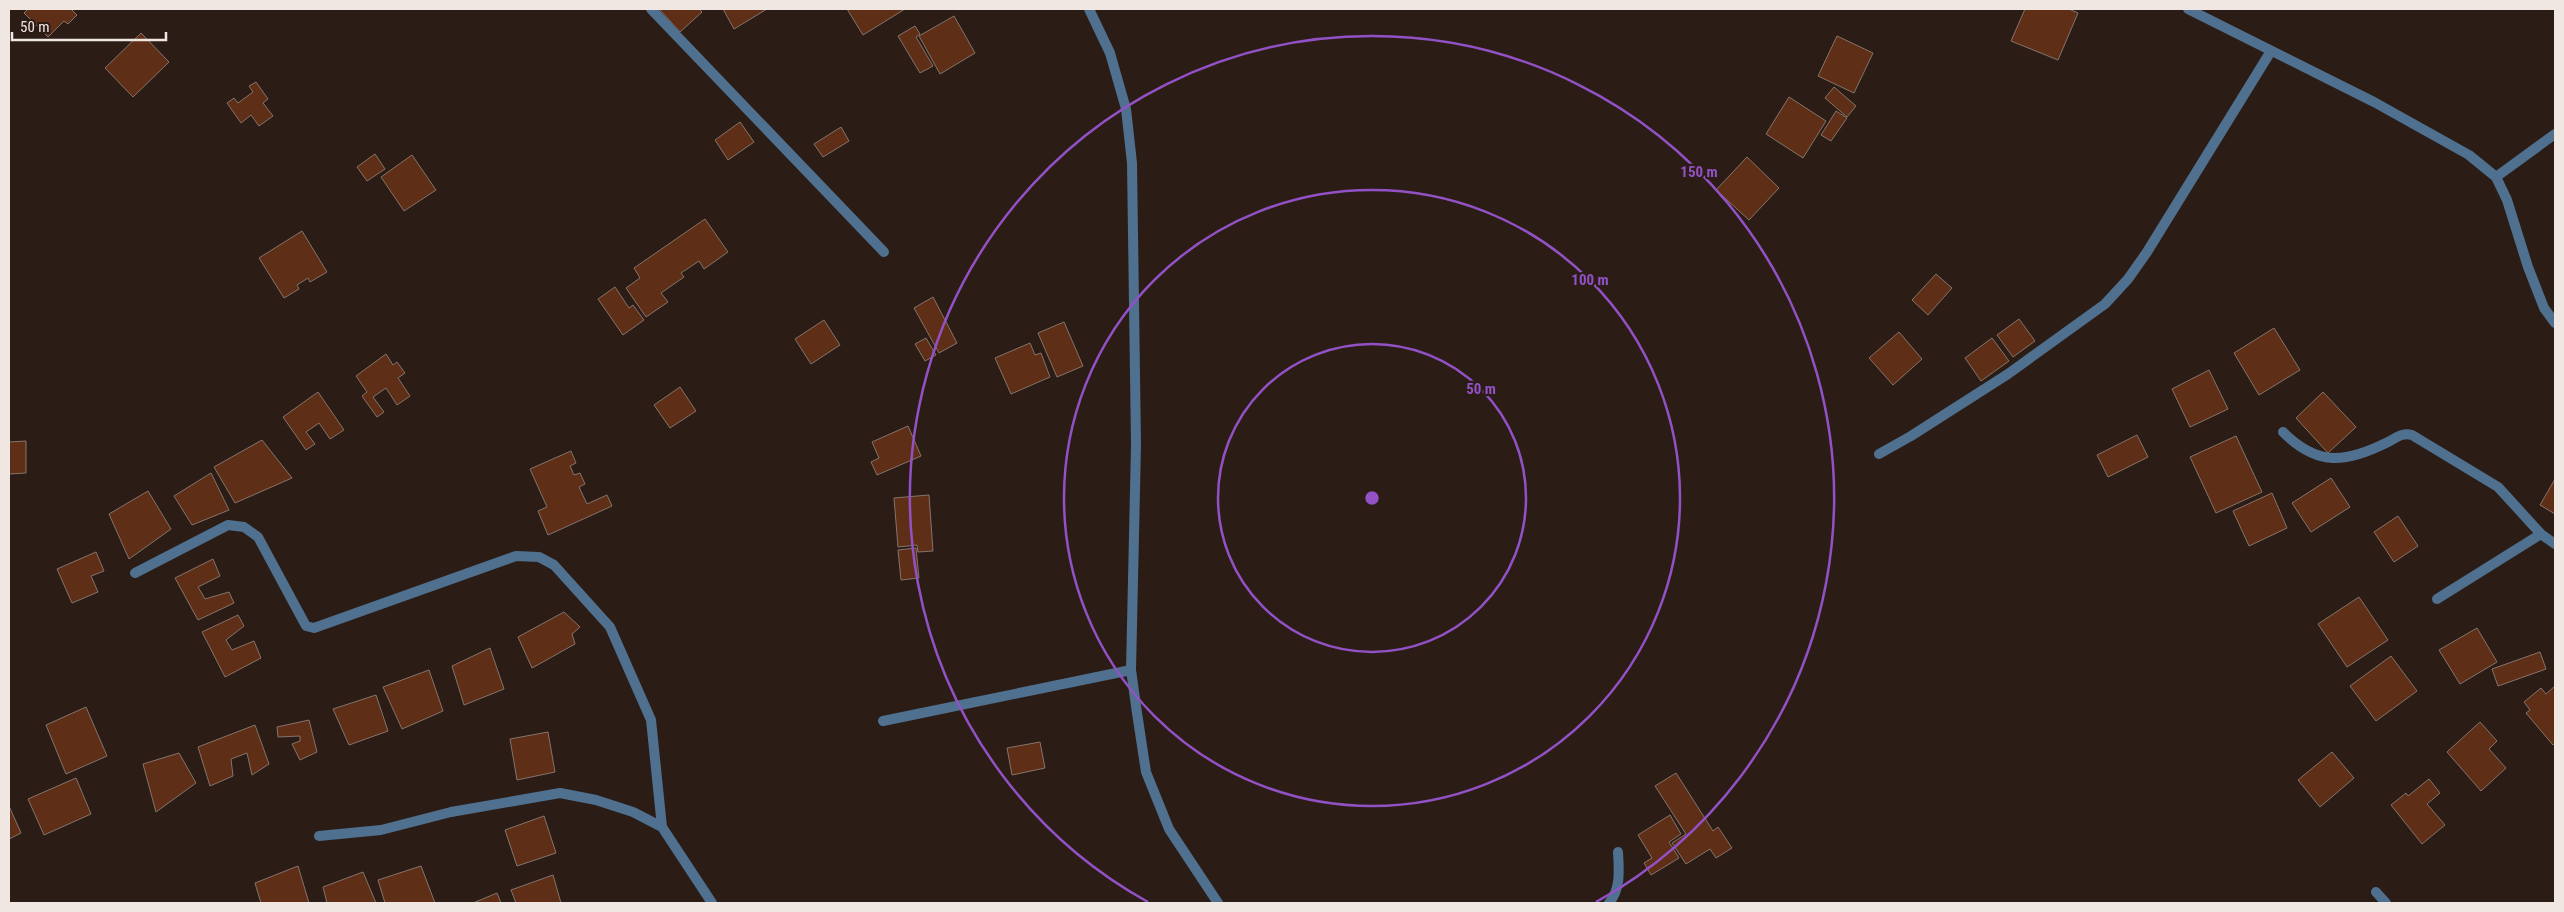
<svg xmlns="http://www.w3.org/2000/svg" width="2564" height="912" font-family="'Roboto Condensed',sans-serif">
<rect width="100%" height="100%" fill="#2b1d16"/>
<!-- building -->
<path fill="#5e2e16" stroke="#85746c" d="M28,9H71L77,15L68,24L64,21L48,37L24,13Z
M659,9H699L702,12L680,32Z
M723,9H767L734,29Z
M847,9H905L863,35Z
M2025,9H2069L2078,13L2058,60L2011,41Z
M954,16L975,53L940,74L919,36Z
M915,26L920,34L916,37L933,66L920,73L898,36Z
M141,33L169,62L133,97L105,68Z
M1837,36L1873,53L1854,93L1818,76Z
M256,82L268,99L263,103L273,116L259,126L251,115L241,123L227,103L234,98L238,103L253,92L249,86Z
M1834,87L1856,106L1847,117L1825,98Z
M1789,97L1826,121L1803,158L1766,134Z
M1836,111L1847,118L1831,141L1821,135Z
M740,122L754,142L728,160L715,140Z
M841,127L849,141L823,157L814,144Z
M375,154L385,169L367,181L357,167Z
M412,155L436,190L404,211L381,177Z
M1747,157L1779,188L1749,220L1716,190Z
M705,219L728,252L704,269L699,261L681,273L684,277L661,293L668,302L646,317L626,288L640,278L634,268Z
M302,231L327,272L310,282L308,278L297,285L299,289L284,298L259,258Z
M1936,274L1952,288L1928,315L1912,300Z
M615,287L629,308L633,305L644,320L623,335L598,299Z
M933,297L957,343L939,353L914,308Z
M2019,319L2035,341L2013,357L1997,335Z
M824,320L840,345L811,364L795,339Z
M1064,322L1083,366L1057,377L1038,333Z
M2274,328L2300,370L2259,395L2234,353Z
M1899,332L1922,359L1893,385L1869,358Z
M926,338L936,355L925,361L915,344Z
M1992,338L2009,361L1981,381L1965,358Z
M1030,343L1035,355L1041,353L1050,377L1011,394L995,358Z
M386,354L393,365L397,362L405,373L398,378L410,396L397,405L386,388L373,397L384,412L377,417L362,396L367,392L356,376Z
M2209,370L2228,409L2190,427L2172,389Z
M680,387L696,411L670,428L654,405Z
M318,392L344,430L330,439L319,423L306,432L315,444L306,450L283,417Z
M2323,392L2356,427L2328,453L2296,418Z
M908,426L921,456L877,475L871,462L879,458L872,442Z
M2137,435L2148,457L2108,477L2097,455Z
M2236,436L2262,492L2216,513L2190,457Z
M262,440L292,478L235,503L214,467Z
M26,441V473L9,474V442Z
M571,451L576,463L570,466L574,475L580,473L585,484L579,487L587,504L607,495L612,506L548,535L538,511L547,507L530,469Z
M211,473L229,510L192,525L174,496Z
M2331,478L2350,507L2311,532L2292,503Z
M2555,479V514L2540,505Z
M148,491L171,529L129,559L109,514Z
M2272,493L2287,528L2249,546L2233,511Z
M929,495L933,551L918,552L917,545L898,547L894,498Z
M2398,516L2418,546L2394,562L2374,532Z
M916,548L919,578L901,580L898,550Z
M96,552L104,571L91,576L98,592L72,603L57,569Z
M213,559L220,576L198,587L205,599L229,592L234,603L198,620L175,578Z
M2359,597L2388,640L2347,667L2318,624Z
M564,612L580,627L572,634L575,644L532,668L518,637Z
M238,615L244,626L226,640L232,650L254,641L261,658L225,677L202,632Z
M2477,628L2497,662L2460,684L2439,650Z
M490,648L504,689L464,705L452,666Z
M2540,652L2546,669L2498,686L2492,669Z
M2391,656L2417,691L2376,721L2350,686Z
M429,670L443,711L402,729L383,687Z
M2555,686V743L2553,745L2526,713L2530,710L2524,702L2541,688L2546,694Z
M376,695L388,731L349,745L333,709Z
M86,707L107,756L66,774L46,725Z
M309,720L317,752L300,760L292,744L300,741V736L278,737L277,727Z
M2480,722L2497,741L2489,749L2506,768L2481,791L2447,752Z
M255,725L269,764L252,775L247,753L231,759L233,776L210,786L198,747Z
M548,732L555,772L517,780L510,739Z
M1040,742L1045,768L1012,775L1007,748Z
M2332,752L2354,778L2320,807L2298,780Z
M179,753L196,783L156,812L143,764Z
M1676,773L1713,831L1718,827L1732,848L1716,858L1710,849L1686,864L1672,843L1686,834L1655,786Z
M76,778L91,814L44,835L28,799Z
M2429,779L2440,793L2427,804L2445,825L2422,844L2391,805L2406,793L2408,796Z
M9,806L21,833L9,839Z
M1670,815L1681,834L1669,842L1679,858L1651,875L1644,863L1652,858L1638,835Z
M544,816L556,853L517,866L505,830Z
M298,866L309,903H261L255,883Z
M421,866L435,903H385L378,880Z
M363,872L376,903H327L323,887Z
M553,875L561,903H516L511,890Z
M497,893L501,903H473Z"/>
<g fill="none" stroke-linecap="round" stroke-linejoin="round">
<!-- service -->
<path stroke="#4f708f" stroke-width="10" d="M651,9L884,252"/>
<!-- minor -->
<path stroke="#4f708f" stroke-width="10" d="M2188,9L2374,102L2469,155L2496,177L2507,200L2528,267L2544,308L2555,323
M2496,177L2555,134
M2283,432C2318,467 2346,463 2388,442C2396,438 2402,432 2412,435L2498,487L2541,534L2555,544
M1879,454L1911,436L2008,374L2105,304L2128,279L2147,252L2271,51
M135,573L228,525L244,527L258,537L306,626L314,628L516,556L539,557L554,565L610,627L651,720L662,827L712,903
M2437,599L2541,534
M883,721L1131,670
M319,836L381,830L451,812L560,793L596,800L633,812L662,827
M2376,892L2386,903
M1609,903C1621,889 1619,870 1618,852"/>
<!-- tertiary -->
<path stroke="#4f708f" stroke-width="10" d="M1089,9L1110,53L1126,109L1132,163L1136,445L1131,670L1137,713L1146,772L1169,829L1218,903"/>
</g>
<!-- distance rings -->
<g fill="none" stroke="#9351c6" stroke-width="2.5">
<circle cx="1372" cy="498" r="154"/>
<circle cx="1372" cy="498" r="308"/>
<path d="M1148 902A462 462 0 1 1 1596 902"/>
</g>
<circle cx="1372" cy="498" r="8" fill="#9351c6" stroke="#2b1d16" stroke-width="2.5"/>
<g font-size="15" text-anchor="middle" font-weight="bold" fill="#9351c6" stroke="#2b1d16" stroke-width="4.5" stroke-linejoin="round" paint-order="stroke">
<text x="1699" y="177">150 m</text>
<text x="1590" y="285">100 m</text>
<text x="1481" y="394">50 m</text>
</g>
<!-- border -->
<rect width="2564" height="912" fill="none" stroke="#f1e7e2" stroke-width="20"/>
<!-- scale -->
<path d="M12 32v8h154v-8" fill="none" stroke="#f1e7e2" stroke-width="2.5"/>
<text x="20" y="32" font-size="15" fill="#f1e7e2" stroke="#2b1d16" stroke-width="4" paint-order="stroke">50 m</text>
</svg>
